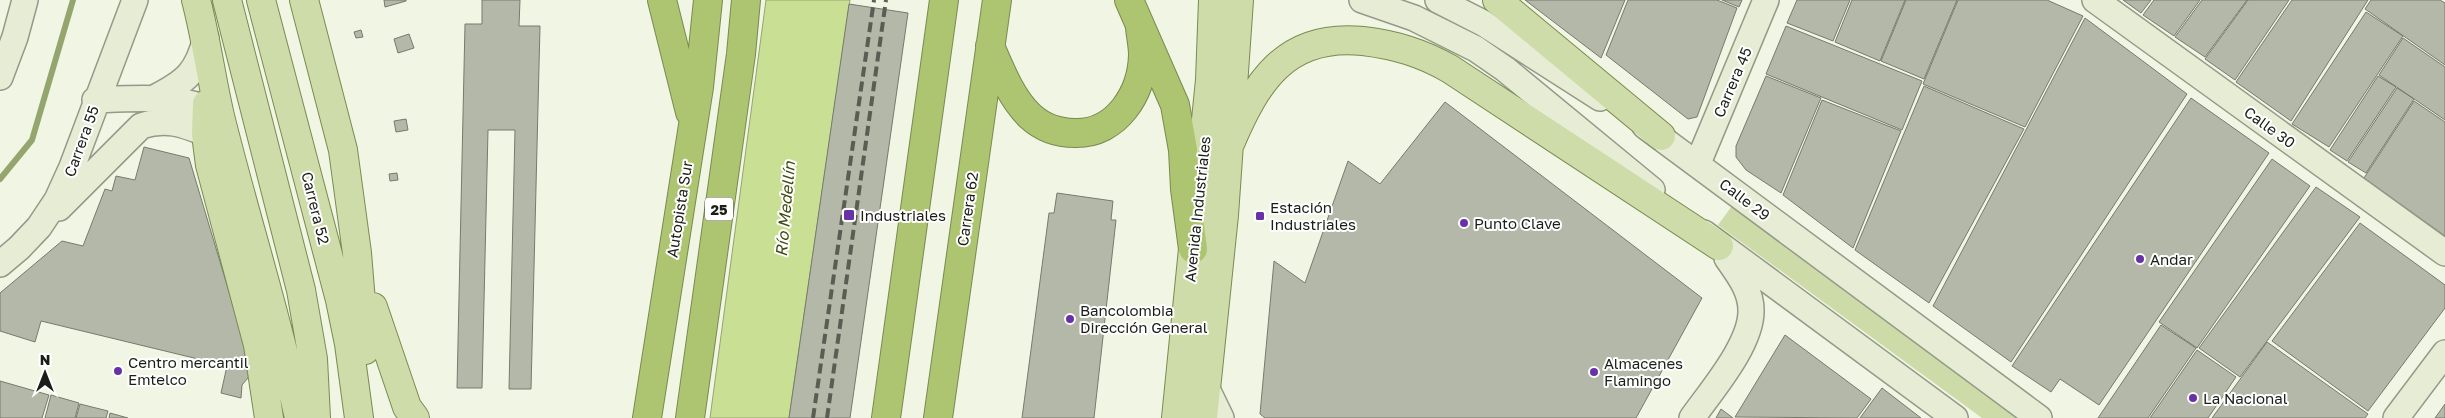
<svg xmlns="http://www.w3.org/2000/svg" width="2445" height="418" font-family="'Golos Text',sans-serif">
<rect width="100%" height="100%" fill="#f0f5e4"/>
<!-- green -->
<path fill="#ccdba7" d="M1732,206L2022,418H1982L1718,225Z"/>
<!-- water -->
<path fill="#c9df93" stroke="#95a56e" d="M766,0H850L789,418H710Z"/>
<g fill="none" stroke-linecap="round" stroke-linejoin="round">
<!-- stream -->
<path stroke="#95a56e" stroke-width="6" d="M0,179L32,140L73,0"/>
</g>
<!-- building -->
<path fill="#b3b8a8" stroke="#767b6c" d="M384,0H406V1L385,7Z
M482,0H520L519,26H540L531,389H509L515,130H488L482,388H457L465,24H482Z
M1525,0H1625L1601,58Z
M1628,0H1717L1737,8L1697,117L1688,119L1606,55Z
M1722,0H1742L1739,7Z
M1797,0H1850L1833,41L1787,23Z
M1852,0H1905L1880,61L1835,42Z
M1906,0H1957L1924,79L1881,61Z
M1958,0H2047L2083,16L2025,127L1923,84Z
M2123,0H2151L2141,13Z
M2154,0H2200L2174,36L2143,15Z
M2202,0H2247L2205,57L2175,37Z
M2248,0H2289L2235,80L2205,59Z
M2292,0H2368L2291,121L2236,82Z
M2371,0H2440L2445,3V65L2365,9Z
M849,4L908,13L850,418H789Z
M2366,12L2403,36L2329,147L2292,124Z
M2085,18L2187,94L2011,362L1933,306Z
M1786,26L1922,81L1902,130L1766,74Z
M361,30L363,37L356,38L354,32Z
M409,34L414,48L398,53L394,39Z
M2403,38L2445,67V120L2379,75Z
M1766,76L1821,98L1781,193L1746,170L1736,157V146Z
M2378,76L2396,87L2347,161L2330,150Z
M1924,86L2024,129L1929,303L1855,250Z
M2397,88L2414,99L2366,173L2348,162Z
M2191,98L2269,153L2099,405L2060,379L2051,392L2012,366Z
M1822,100L1901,131L1853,248L1783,195Z
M2414,101L2445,122V236L2364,178Z
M1445,102L1702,298L1636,418H1265L1260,414L1274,261L1305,283L1348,161L1380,184Z
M406,119L408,130L396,132L394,121Z
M144,147L189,158L253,372L242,385L241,398L221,393L227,366L41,321L35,342L0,331V293L62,241L83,246L105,189L112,191L116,176L135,180Z
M2272,159L2310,186L2197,348L2159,322Z
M397,173L398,180L390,181L389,174Z
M2316,187L2360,217L2240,377L2199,348Z
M1057,193L1113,201L1111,220H1116L1094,418H1022L1049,213H1054Z
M2360,223L2445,285V308L2368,411L2272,341Z
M2161,325L2196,348L2148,418H2098Z
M1785,335L1871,399L1857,418L1735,417Z
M2267,342L2368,414L2365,418H2212Z
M2197,350L2236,377L2208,418H2150Z
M0,381L49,395L42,418H0Z
M1882,388L1921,418H1860Z
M51,395L79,403L75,418H45Z
M80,404L108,411L106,418H76Z
M2445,404V418H2435Z
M1721,409L1733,418H1716Z
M110,413L128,418H109Z"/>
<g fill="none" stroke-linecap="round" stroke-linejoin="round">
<!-- secondary casing -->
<g stroke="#949989" stroke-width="28">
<path id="secondary" d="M1362,0L1414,18L1476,49L1505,69L1652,190
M1438,0L1483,23L1600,98
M2095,0L2445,253
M0,77L15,37L25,0
M156,97C187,81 197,72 206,38
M95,100C140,98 179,94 220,114
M1645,126L2039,418
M1698,163L1766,0
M59,208L141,126C174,115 193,130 224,140
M1704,233L1955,418
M0,264L19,248L39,227L57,200L72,167L135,0
M1206,387L1221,418
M1692,418C1711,391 1752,344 1751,310C1751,290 1738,274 1727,258
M2396,418L2445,353"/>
</g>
<!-- primary casing -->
<g stroke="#7a8a51" stroke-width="30">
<path id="primary" d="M196,0C206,38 211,77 220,116C245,217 277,316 299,418
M227,0L301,290L313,359L316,418
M261,0L340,300L349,344L359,418
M304,0L343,150L357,253L365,350
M1497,0L1661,136
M207,104L206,134L210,165L258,345L269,418
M1229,146C1256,82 1285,33 1363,41C1396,45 1422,53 1450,69L1719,246
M373,307L407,407L415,418
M1176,418L1210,80L1213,0
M1203,418L1224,215L1239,0"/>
</g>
<!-- highway casing -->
<g stroke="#7a8a51" stroke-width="30">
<path id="highway" d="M662,0L690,112
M1129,0L1175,105L1183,150L1185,189L1193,249
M990,46C1000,69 1011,98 1030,116C1043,128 1058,133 1075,133C1117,134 1142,93 1143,55C1143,46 1141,37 1140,28
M647,418L699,87L708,0
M690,418L741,54L746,0
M886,418L944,0
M938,418L997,0"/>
</g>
<!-- secondary -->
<use href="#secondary" stroke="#e6edd4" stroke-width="25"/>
<!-- primary -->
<use href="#primary" stroke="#cedca9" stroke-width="28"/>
<!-- highway -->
<use href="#highway" stroke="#adc470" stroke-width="28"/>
<!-- rail -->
<path stroke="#5a5d53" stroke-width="4" stroke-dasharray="10 5" stroke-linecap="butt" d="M813,418L874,0
M827,418L886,0"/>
</g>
<!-- markers -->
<g fill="#6931a7" stroke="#fff" stroke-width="2">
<rect x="843" y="209" width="12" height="12" rx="2.5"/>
<rect x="1255" y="211" width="10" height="10" rx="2.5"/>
<circle cx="1464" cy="223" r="5"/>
<circle cx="2140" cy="259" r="5"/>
<circle cx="1070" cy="319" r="5"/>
<circle cx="118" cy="371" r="5"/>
<circle cx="1594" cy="372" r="5"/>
<circle cx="2193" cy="398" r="5"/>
</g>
<g text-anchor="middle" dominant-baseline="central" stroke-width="4" stroke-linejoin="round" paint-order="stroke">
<!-- shield labels -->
<rect fill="#fff" stroke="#5f615d" stroke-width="1" x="705" y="197.5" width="28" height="23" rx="4"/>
<g font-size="14" font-weight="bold" fill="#1b1d17">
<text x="719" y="209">25</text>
</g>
<!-- street labels -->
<g font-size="15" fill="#1b1d17" stroke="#fff">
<text transform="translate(1732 82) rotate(-67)">Carrera 45</text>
<text transform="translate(2270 127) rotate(36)">Calle 30</text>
<text transform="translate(81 141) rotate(-70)">Carrera 55</text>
<text transform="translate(1745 199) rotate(37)">Calle 29</text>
<text transform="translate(316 208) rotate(76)">Carrera 52</text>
<text transform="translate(679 209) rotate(-81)">Autopista Sur</text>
<text transform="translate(967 209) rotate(-82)">Carrera 62</text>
<text transform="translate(1197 209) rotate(-84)">Avenida Industriales</text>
</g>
<!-- poi labels -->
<g font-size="15" fill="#1b1d17" stroke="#fff" text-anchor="start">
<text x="1270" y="207">Estación<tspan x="1270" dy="17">Industriales</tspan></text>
<text x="860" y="215">Industriales</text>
<text x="1474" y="223">Punto Clave</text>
<text x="2150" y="259">Andar</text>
<text x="1080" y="310">Bancolombia<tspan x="1080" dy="17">Dirección General</tspan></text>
<text x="128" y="362">Centro mercantil<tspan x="128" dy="17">Emtelco</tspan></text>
<text x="1604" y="363">Almacenes<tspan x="1604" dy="17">Flamingo</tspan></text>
<text x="2203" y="398">La Nacional</text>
</g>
<!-- water labels -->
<g font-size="16" font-style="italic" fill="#3e4a13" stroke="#fff">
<text transform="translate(785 209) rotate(-85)">Río Medellín</text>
</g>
</g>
<!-- north arrow -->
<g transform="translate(45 373)" stroke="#ffffff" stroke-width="4" paint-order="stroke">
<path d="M0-4L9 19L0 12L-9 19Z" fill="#1b1d17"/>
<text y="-8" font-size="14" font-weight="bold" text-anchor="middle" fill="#1b1d17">N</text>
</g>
</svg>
